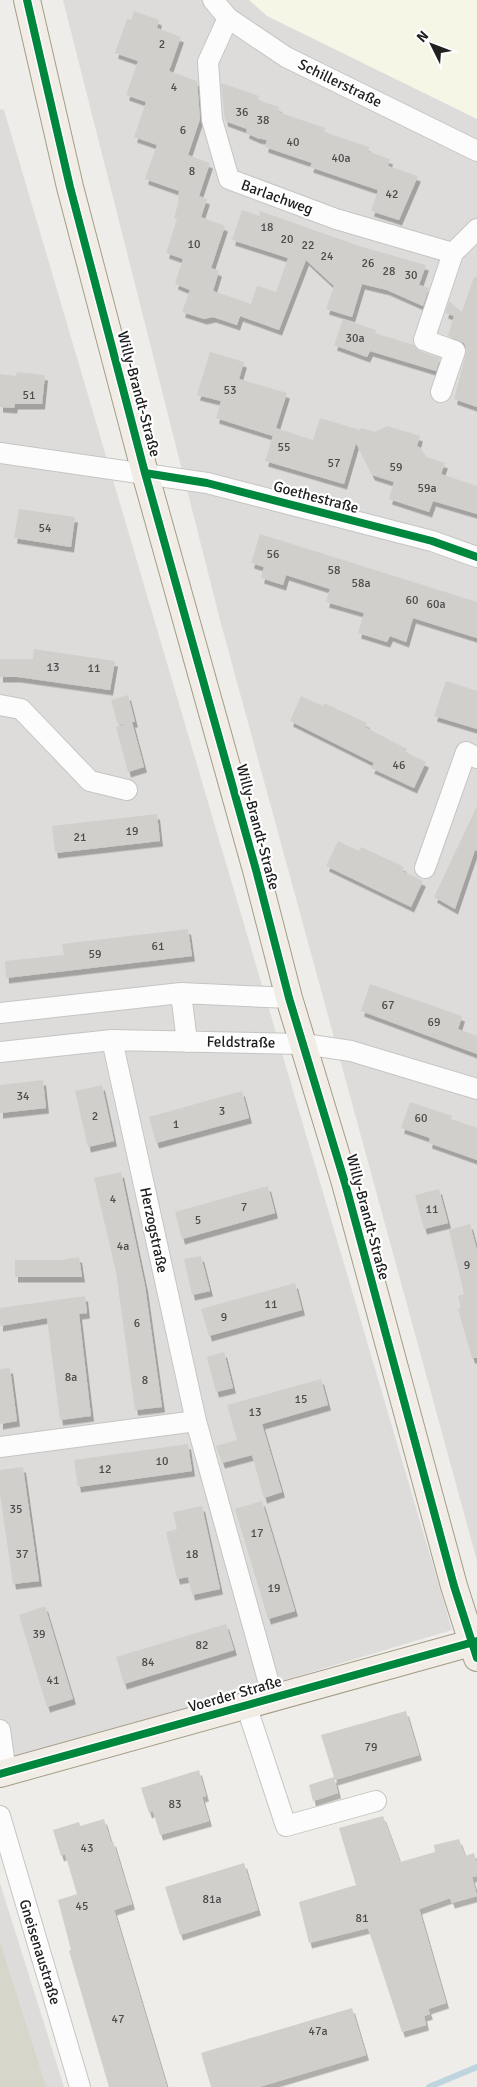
<svg xmlns="http://www.w3.org/2000/svg" width="477" height="2087" font-family="Signika,sans-serif">
<defs>
<filter id="shadow"><feDropShadow dx="3" dy="5.5" stdDeviation="0" flood-color="#0004"/></filter>
</defs>
<rect width="100%" height="100%" fill="#eeede9"/>
<!-- residential -->
<path fill="#dddcda" d="M63,0H477V1561L220,620Z
M0,109L4,110L452,1630L0,1765Z
M0,1883L64,2087H0Z"/>
<!-- education -->
<path fill="#f5f6e6" d="M249,0H477V119L267,16Z"/>
<!-- construction -->
<path fill="#d6d6cb" d="M0,1942L46,2087H0Z"/>
<g fill="none" stroke-linecap="round" stroke-linejoin="round">
<!-- stream -->
<path stroke="#bed4de" stroke-width="6" d="M429,2087L477,2067"/>
</g>
<!-- building -->
<path fill="#d1cfcc" filter="url(#shadow)" d="M134,11L159,20L157,28L181,37L169,71L197,81L200,119L188,155L210,163L199,196L207,199L201,217L225,226L211,268L219,271L213,291L251,304L257,286L276,292L288,258L232,240L242,210L259,216L260,211L359,246L426,265L419,285L429,288L423,306L387,290L362,284L352,317L326,309L334,286L306,260L279,330L240,316L237,325L213,317L204,319L182,312L190,290L175,284L183,259L166,253L177,219L174,218L178,204L179,191L145,179L157,145L134,137L146,102L126,95L138,61L115,53L127,19L131,20Z
M221,83L259,96L258,100L279,107L278,112L325,128L324,132L369,147V152L390,159L388,166L418,176L399,220L371,211L378,190L310,167L312,163L265,147L267,140L257,138L246,133L247,129L225,121Z
M474,277H477V407L454,399L467,349L464,343L448,336L454,316L445,313L449,301L462,312Z
M343,319L376,330L375,333L414,345L420,351L440,358L436,371L370,351L367,357L334,345Z
M210,352L244,362L239,379L287,393L276,428L313,440L320,418L360,430L361,428L375,432L387,426L420,436L417,446L421,448L426,457L445,463L441,474L477,486V514L433,501L429,512L389,499L394,482L372,475L356,443L344,484L265,461L273,436L216,418L221,401L197,395Z
M17,372L45,375L42,404H15L14,408L0,407V374L16,376Z
M19,509L75,517L71,547L14,538Z
M260,534L477,602V638L413,618L406,642L390,636L387,642L358,633L364,613L326,602L330,589L286,575L283,585L261,578L264,567L251,563Z
M34,649L115,661L110,690L18,677H0V659H33Z
M446,681L477,691V729L434,716Z
M128,695L135,722H132L144,767L128,772L116,727L127,724L118,725L111,700Z
M301,696L323,706L324,703L367,723L365,727L407,749L405,752L426,762L414,788L371,768L374,763L290,721Z
M477,806V851L475,850L455,909L434,897Z
M157,814L160,841L55,853L52,826Z
M338,841L359,851L361,847L404,867L402,871L423,881L411,907L326,866Z
M188,929L192,956L6,978L5,961L64,955L62,944Z
M370,984L462,1016L458,1029L477,1036V1054L361,1011Z
M43,1080L46,1108L0,1113V1085Z
M102,1085L114,1141L88,1147L75,1091Z
M242,1091L249,1118L156,1143L149,1117Z
M410,1102L452,1116L451,1119L477,1128V1160L429,1143L430,1138L401,1128Z
M121,1172L145,1286L162,1407L135,1410L116,1272L94,1178Z
M268,1186L275,1213L182,1239L175,1212Z
M439,1189L448,1223L424,1229L415,1195Z
M470,1224L477,1250V1358H472L458,1309L461,1308L458,1296L464,1294L449,1230Z
M201,1256L210,1291L192,1295L184,1259Z
M79,1257L82,1277H15V1260H61Z
M295,1283L302,1310L209,1336L201,1309Z
M85,1296L87,1313L79,1314L91,1416L60,1420L47,1318L0,1326V1308Z
M224,1352L233,1388L216,1392L207,1357Z
M10,1368L17,1421L0,1424V1369Z
M321,1379L328,1405L262,1424L282,1492L264,1498L252,1455L222,1463L216,1446L237,1440L227,1405Z
M188,1444L192,1471L78,1487L74,1460Z
M23,1467L39,1581L13,1584L0,1494V1470Z
M262,1501L295,1611L268,1619L235,1509Z
M202,1506L220,1589L192,1595L188,1577L177,1579L166,1532L177,1529L173,1512Z
M45,1606L73,1699L47,1707L19,1615Z
M226,1624L234,1650L124,1684L116,1657Z
M406,1711L419,1755L335,1780L321,1735Z
M199,1770L206,1796L202,1797L209,1821L160,1835L153,1811L149,1813L141,1788Z
M334,1777L338,1793L313,1801L309,1785Z
M383,1816L400,1862L435,1852L434,1845L459,1839L465,1856L474,1853L477,1864V1876L472,1877L477,1896L452,1903L450,1898L419,1909L446,2003L428,2009L430,2014L424,2016L426,2025L402,2032L368,1928L309,1943L299,1902L356,1885L339,1828Z
M104,1819L111,1842L113,1841L132,1904L114,1910L167,2087H109L69,1951L71,1950L58,1900L77,1894L65,1854L61,1856L53,1830L79,1822L80,1826Z
M244,1863L258,1910L180,1935L165,1887Z
M352,2008L366,2055L259,2087H211L201,2053Z"/>
<g fill="none" stroke-linecap="round" stroke-linejoin="round">
<!-- minor casing -->
<g stroke="#c5c5c3" stroke-width="22">
<path id="minor" d="M213,0L228,18L286,57L477,151
M228,18L208,62L212,120L229,179L336,219L453,253L477,229
M441,392L455,351L424,340L453,253
M0,453L207,483L432,541L477,557
M0,705L21,709L90,781L127,790
M425,868L466,752L477,758
M181,993L187,1042
M0,1013L181,993L289,998
M112,1040L196,1421L273,1698
M0,1052L112,1040L304,1044L351,1051L477,1089
M0,1447L196,1421
M246,1705L286,1826L376,1801
M0,1730L6,1772
M0,1816L80,2087"/>
</g>
<!-- major casing -->
<g stroke="#a39d87" stroke-width="28">
<path id="major" d="M27,0L70,187L145,473L256,870L289,998L345,1183L454,1586L477,1658
M0,1774L471,1643"/>
</g>
<!-- minor -->
<use href="#minor" stroke="#fcfcfc" stroke-width="20"/>
<!-- major -->
<use href="#major" stroke="#f1ede6" stroke-width="26"/>
<!-- cycleway casing -->
<g stroke="#fff" stroke-width="11">
<path id="cycleway" d="M27,0L70,187L145,473L256,870L289,998L345,1183L454,1586L477,1658
M145,473L207,483L432,541L477,557
M0,1774L477,1641"/>
</g>
<!-- cycleway -->
<use href="#cycleway" stroke="#00873e" stroke-width="8"/>
</g>
<g text-anchor="middle" dominant-baseline="central" stroke-width="4.5" stroke-linejoin="round" paint-order="stroke">
<!-- number labels -->
<g font-size="12" fill="#4c4c4b">
<text x="162" y="44">2</text>
<text x="174" y="87">4</text>
<text x="242" y="112">36</text>
<text x="263" y="120">38</text>
<text x="183" y="130">6</text>
<text x="293" y="142">40</text>
<text x="341" y="158">40a</text>
<text x="192" y="171">8</text>
<text x="392" y="194">42</text>
<text x="267" y="227">18</text>
<text x="287" y="239">20</text>
<text x="194" y="244">10</text>
<text x="308" y="245">22</text>
<text x="327" y="256">24</text>
<text x="368" y="263">26</text>
<text x="389" y="271">28</text>
<text x="411" y="275">30</text>
<text x="355" y="338">30a</text>
<text x="230" y="390">53</text>
<text x="29" y="395">51</text>
<text x="284" y="447">55</text>
<text x="334" y="463">57</text>
<text x="396" y="467">59</text>
<text x="427" y="488">59a</text>
<text x="45" y="528">54</text>
<text x="273" y="554">56</text>
<text x="334" y="570">58</text>
<text x="361" y="583">58a</text>
<text x="412" y="600">60</text>
<text x="436" y="604">60a</text>
<text x="53" y="667">13</text>
<text x="94" y="668">11</text>
<text x="399" y="765">46</text>
<text x="132" y="831">19</text>
<text x="80" y="837">21</text>
<text x="158" y="946">61</text>
<text x="95" y="954">59</text>
<text x="388" y="1005">67</text>
<text x="434" y="1022">69</text>
<text x="23" y="1096">34</text>
<text x="222" y="1111">3</text>
<text x="95" y="1116">2</text>
<text x="421" y="1118">60</text>
<text x="176" y="1124">1</text>
<text x="113" y="1199">4</text>
<text x="244" y="1207">7</text>
<text x="432" y="1209">11</text>
<text x="198" y="1220">5</text>
<text x="123" y="1246">4a</text>
<text x="467" y="1265">9</text>
<text x="271" y="1304">11</text>
<text x="224" y="1317">9</text>
<text x="137" y="1323">6</text>
<text x="71" y="1377">8a</text>
<text x="145" y="1380">8</text>
<text x="301" y="1399">15</text>
<text x="255" y="1412">13</text>
<text x="162" y="1461">10</text>
<text x="105" y="1469">12</text>
<text x="16" y="1509">35</text>
<text x="257" y="1533">17</text>
<text x="22" y="1554">37</text>
<text x="192" y="1554">18</text>
<text x="274" y="1588">19</text>
<text x="39" y="1634">39</text>
<text x="202" y="1645">82</text>
<text x="148" y="1662">84</text>
<text x="53" y="1680">41</text>
<text x="371" y="1747">79</text>
<text x="175" y="1804">83</text>
<text x="87" y="1848">43</text>
<text x="212" y="1899">81a</text>
<text x="82" y="1906">45</text>
<text x="362" y="1918">81</text>
<text x="118" y="2019">47</text>
<text x="318" y="2031">47a</text>
</g>
<!-- street labels -->
<g font-size="15" fill="#202020" stroke="#fff">
<text transform="translate(340 83) rotate(26)">Schillerstraße</text>
<text transform="translate(277 197) rotate(20)">Barlachweg</text>
<text transform="translate(139 394) rotate(75)">Willy-Brandt-Straße</text>
<text transform="translate(316 497) rotate(15)">Goethestraße</text>
<text transform="translate(258 827) rotate(75)">Willy-Brandt-Straße</text>
<text transform="translate(241 1042) rotate(1)">Feldstraße</text>
<text transform="translate(368 1217) rotate(75)">Willy-Brandt-Straße</text>
<text transform="translate(154 1230) rotate(78)">Herzogstraße</text>
<text transform="translate(235 1694) rotate(-16)">Voerder Straße</text>
<text transform="translate(40 1952) rotate(73)">Gneisenaustraße</text>
</g>
</g>
<!-- north arrow -->
<g transform="translate(432 45) rotate(312)" stroke="#ffffff" stroke-width="4" paint-order="stroke">
<path d="M0-4L9 19L0 12L-9 19Z" fill="#202020"/>
<text y="-8" font-size="14" font-weight="bold" text-anchor="middle" fill="#202020">N</text>
</g>
</svg>
